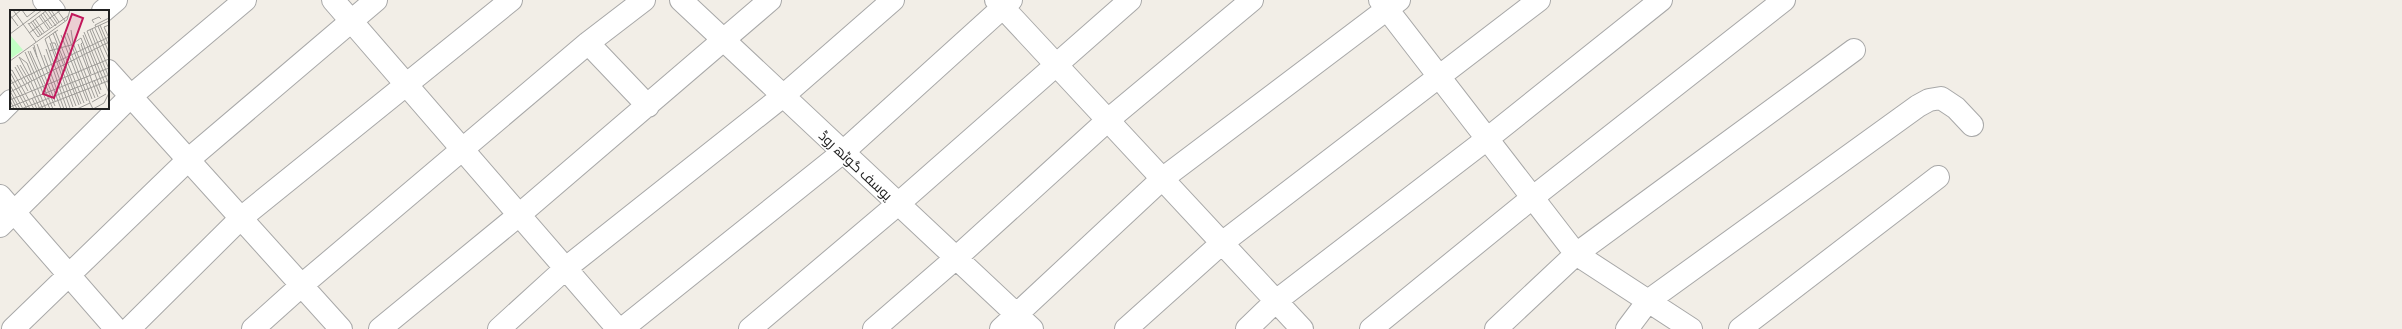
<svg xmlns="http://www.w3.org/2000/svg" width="2402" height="329" font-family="Barlow,Cairo,sans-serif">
<rect width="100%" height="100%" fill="#f2eee7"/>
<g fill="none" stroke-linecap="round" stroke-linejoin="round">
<!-- minor casing -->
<g stroke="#a8a8a8" stroke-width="24">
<path id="minor" d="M44,0L54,11
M333,0L618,329
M681,0L1032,329
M996,0L1302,329
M1380,0L1576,254L1691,329
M103,11L116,0
M588,43L648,106
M108,71L341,329
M0,112L11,101
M0,196L116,329
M0,226L131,96L245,0
M13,329L188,160L376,0
M129,329L241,218L511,0
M253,329L302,285L588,43L644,0
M380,329L519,215L770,0
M499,329L566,268L783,96L893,0
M622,329L843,152L1011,0
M750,329L898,204L1130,0
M874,329L956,258L1108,120L1252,0
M1001,329L1162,179L1399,0
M1126,329L1222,243L1539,0
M1247,329L1276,301L1487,139L1661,0
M1371,329L1532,198L1784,0
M1496,329L1576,254L1854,50
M1627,329L1648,301L1918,106L1929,100L1941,98L1956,108L1972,125
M1740,329L1938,177"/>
</g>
<!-- minor -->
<use href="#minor" stroke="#fff" stroke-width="22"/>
</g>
<g text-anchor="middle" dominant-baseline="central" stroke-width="3" stroke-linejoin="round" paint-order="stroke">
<!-- street labels -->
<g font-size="14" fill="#212121" stroke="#fff">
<text transform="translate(856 165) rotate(43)">یوسف گوٹھ روڈ</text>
</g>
</g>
<!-- overview -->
<g transform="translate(10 10)">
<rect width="99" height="99" fill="#f2eee7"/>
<path d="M1,26L13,40L0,49V38Z" fill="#c2fec4"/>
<path fill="none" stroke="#9e9c98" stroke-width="1" d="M3,0L26,32M12,0L17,7L26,0M38,0L47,13M41,0L49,12M47,0L55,11M35,1L46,16M33,3L42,16M0,5L8,16M31,5L40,18M29,6L38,19M0,9L11,0M25,9L34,22M23,11L32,24M99,11L77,21L99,75M21,12L30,25M18,13L28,27M84,13L82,10L89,7L91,9M19,14L37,0M90,15L99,36M88,16L99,43M86,17L85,15L99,8M82,19L99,59M48,20L35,29L60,98M61,20L63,33L85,88M80,20L99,68M45,21L74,93M74,22L99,83M19,23L51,0M43,23L71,94M57,23L82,89M0,24L32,0M54,24L80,93M51,25L77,91M73,25L92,73M39,26L66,96M28,27L58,6M99,28L94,17L99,15M73,32L71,34L81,64M40,33L63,97M42,33H45L69,95M27,34L51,99M68,34L88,87M24,35L27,47M23,37L45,91M36,39L57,99M18,41L43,99M20,41L45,96M39,41L61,35L71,28L91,80M15,42L40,99M34,45L54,99M0,51L57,10L60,0M7,55L17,73M10,55L20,72M5,57L18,81M0,61L2,60L24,99M0,62L20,99M0,68L17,99M84,70L90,84M22,71L9,47L17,53L36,99M21,72L33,99M18,73L30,99M0,74L99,27M0,75L13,99M0,81L10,99M0,82L99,32M0,85L7,99M22,88L27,99M82,92L96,84M0,97L99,58M4,99L0,90L99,49L85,18M11,99L99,65M26,99L98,71M67,99L80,93L83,99M83,99L94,93L99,83"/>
<path fill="#c2185b" fill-opacity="0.15" stroke="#c2185b" stroke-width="2" d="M62,4L73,8L44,88L33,84Z"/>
<rect width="99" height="99" fill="none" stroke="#212121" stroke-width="2"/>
</g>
</svg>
